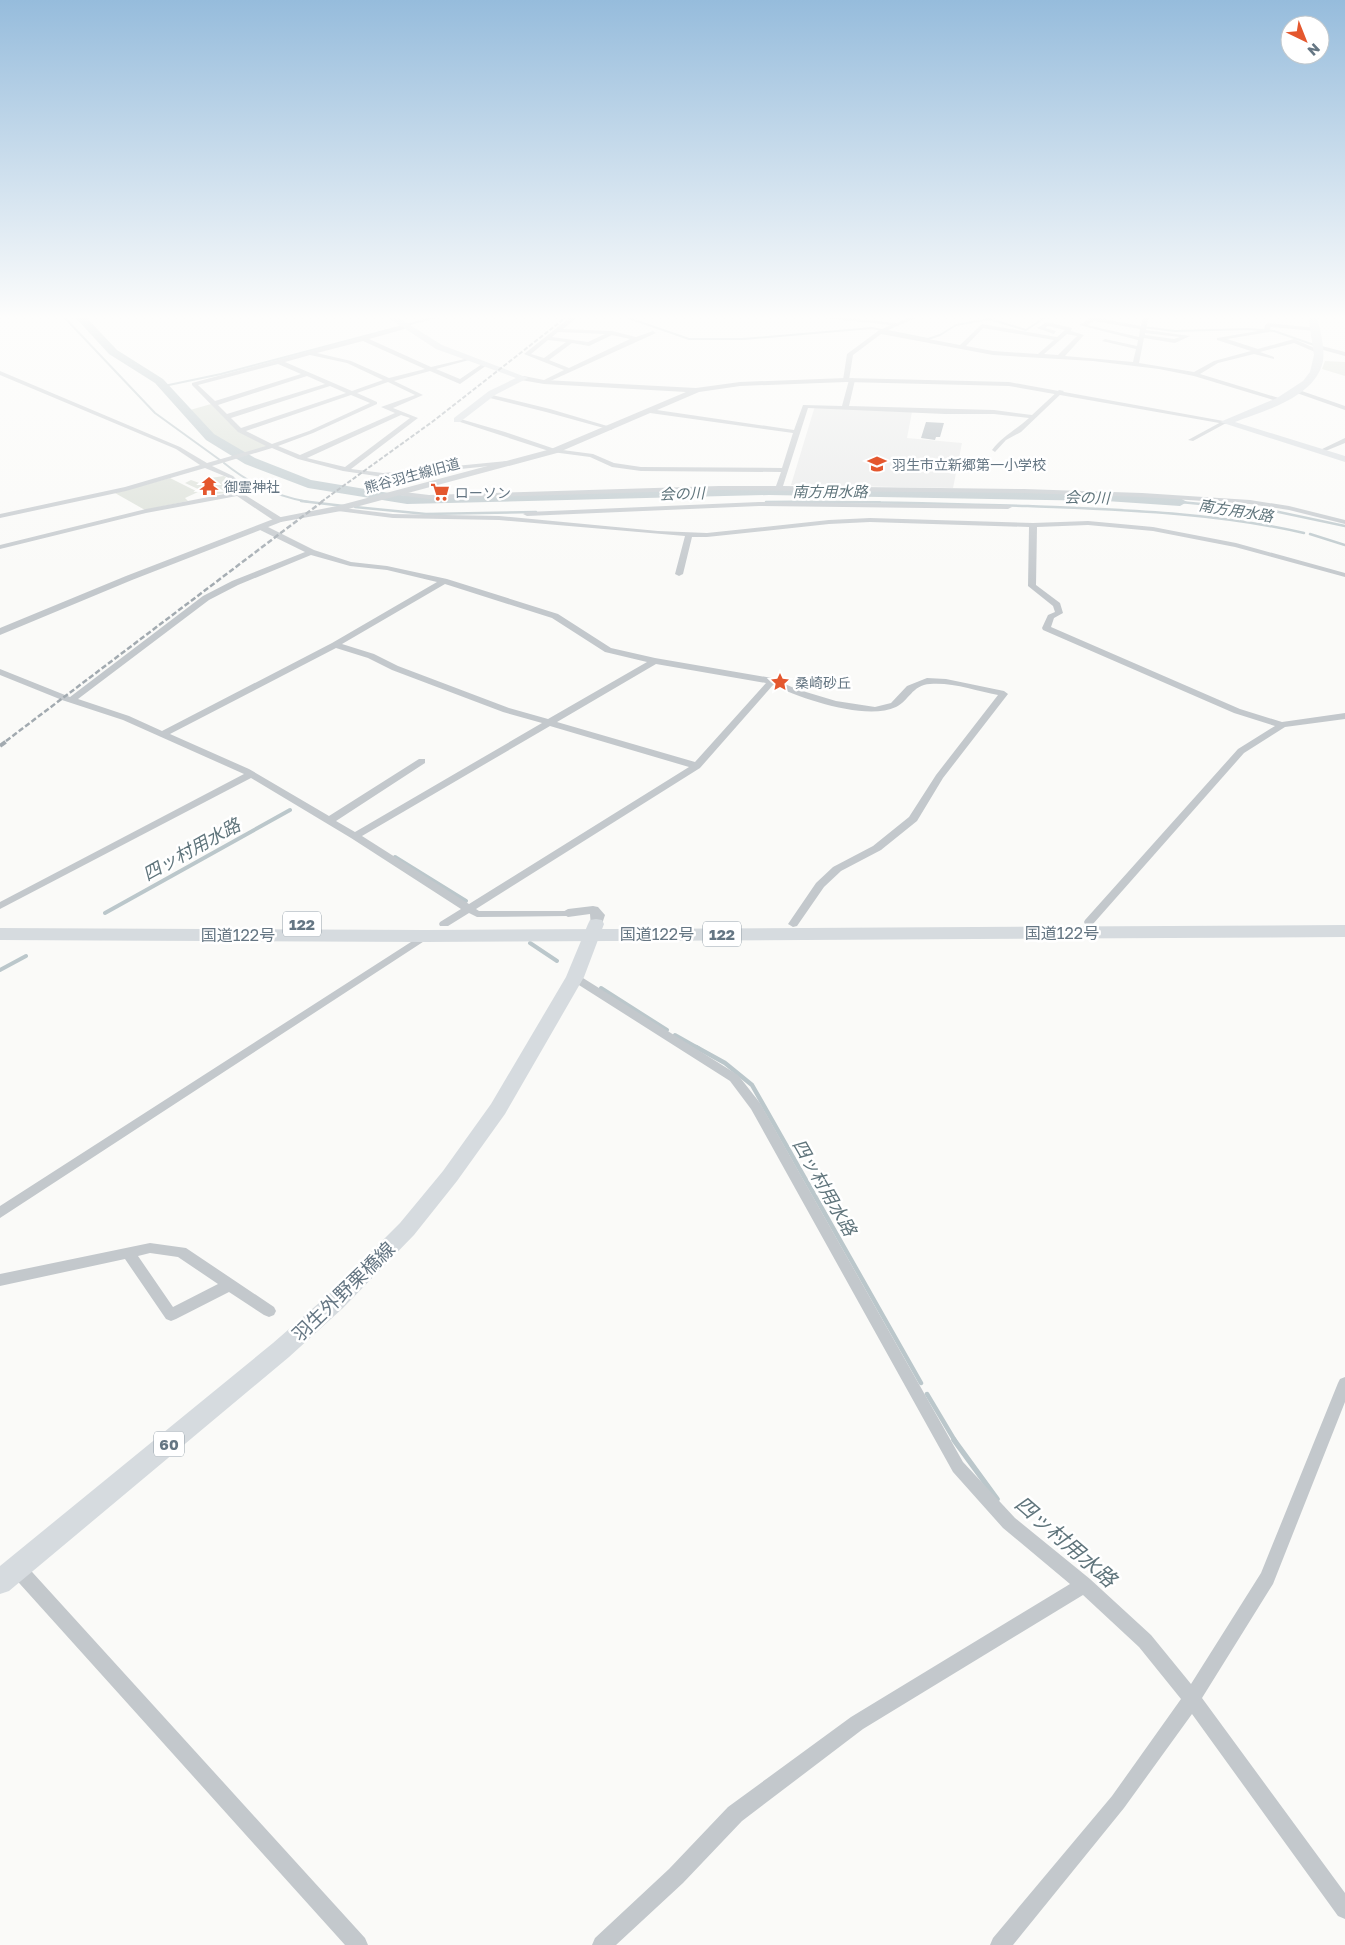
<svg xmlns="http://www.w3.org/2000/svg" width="1345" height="1945" font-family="'Golos Text','Noto Sans JP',sans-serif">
<rect width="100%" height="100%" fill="#fafaf8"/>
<!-- built -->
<path fill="#e8e9e9" d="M815,406L912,412L907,438L962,443L953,488L791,485Z"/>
<!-- green -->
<path fill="#dadfd7" d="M1325,361L1345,362V376L1322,369Z
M211,404L239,432L270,446L245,454L211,434L190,410Z
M224,476L238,488L234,493L209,494L185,483L191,480L202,484L201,487L209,489L216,486L208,481L210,478Z
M170,478L198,492L185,498L188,501L145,510L115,493Z"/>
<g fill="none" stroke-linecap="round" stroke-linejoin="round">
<!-- stream-far4 -->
<path stroke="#bbc7cb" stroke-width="2" d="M62,315L155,413L220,460
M620,315L689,339H743L872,328L928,339L940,335L956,325L989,319L1026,330L1049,315
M1073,315L1096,319
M1142,327L1175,331L1248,329L1274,331L1317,346
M164,386L221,374L444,315
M224,463C250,484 276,497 309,502
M766,502H880"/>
<!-- stream-far3 -->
<path stroke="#bbc7cb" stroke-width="2.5" d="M301,501L344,506
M766,502C854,501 941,504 1028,506C1121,510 1213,512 1304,533
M1180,502L1274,511L1345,526
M355,507L426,514L536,512
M1310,534L1345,545"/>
<!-- stream-far2 -->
<path stroke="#bbc7cb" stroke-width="4" d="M395,857L466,901
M105,913L290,810
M530,943L557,961
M0,970L26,956
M601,988L667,1030
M675,1035L698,1048"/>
<!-- stream-far1 -->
<path stroke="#bbc7cb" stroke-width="4.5" d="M696,1047L725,1063L752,1085L921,1383
M927,1394L955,1441"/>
<!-- stream -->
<path stroke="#bbc7cb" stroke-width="5.5" d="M954,1440L997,1499"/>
<!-- river -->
<path fill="#bbc7cb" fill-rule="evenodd" d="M73,315H84L117,350L163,379L214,434L255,458L311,480L407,496L769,487L1106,493L1180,498L1187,502L1180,506L1106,501L769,495L407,504L308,488L245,464L206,440L155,383L109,354Z"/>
</g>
<!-- building -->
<path fill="#aab3b9" d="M926,422L944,423L940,437H936L935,440L921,438Z"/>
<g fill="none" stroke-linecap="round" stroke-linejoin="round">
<!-- minor -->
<path fill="#c3c8cc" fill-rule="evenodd" d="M573,315H580L563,329L612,331L636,337L653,331L656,333L546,383H542V381L564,370L524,354ZM558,332L605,334L588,342L552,337ZM612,335L630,339L569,368L549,360L572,343L589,346ZM548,340L566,342L544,358L531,354Z
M794,315H817L897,323L914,315H922L886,331L960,345L982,324L1057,337L1065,330L1048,326L1045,328L1056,331L1054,334L1037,328L1047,322L1072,328L1071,331L1084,335L1065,356L1133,362L1136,349L1102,341L1105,339L1137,346L1138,340L1079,325L1093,317L1141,326L1143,315H1149L1146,330L1190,336L1175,343L1144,338L1139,363L1194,372L1214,361L1251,351L1217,340V338L1264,330L1265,325L1268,323L1317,328L1315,331L1271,327L1269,332L1227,339L1258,349L1294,339L1319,350V352H1315L1294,343L1260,352L1274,357V359L1254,354L1218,363L1200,374L1282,399L1283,400L1280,402L1194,376L1159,369L1093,361L993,355L881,334L853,355L849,380L852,378L855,380L849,406L994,410L1032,415L1059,390L1064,391L1021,432L1006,440L995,452L992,450C1002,436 1016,430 1029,418L994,414H945L808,408L783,486L1024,489L1142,493L1250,500L1289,506L1345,520V524L1289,510L1250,504L1142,497L1024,493L719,490L429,499L396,495L392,493L396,491L429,495L719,486H776L781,472L641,471L612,467L590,457L552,452L454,420L457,418L505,432L555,449L593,454L614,463L641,467L782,468L793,433L650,413L647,411L650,409L794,430L803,405L842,406L849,380L846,382L843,380L847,354L878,331L891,325ZM1094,321L1140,329L1139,337L1087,325ZM983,328L1054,340L1038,354L993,351L966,346ZM1145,333L1180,337L1174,339L1145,335ZM1067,334L1077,336L1058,355L1044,354Z
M1341,315H1345V317L1342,316Z
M406,325L408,328L369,339L431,367L469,358V360L436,369L460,379L482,364L487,365L460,384L430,371L394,381L423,395L393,408L418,418L351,469L383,473L507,461L510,463L509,464L383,477L343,471L298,459L272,448L212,466L233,476L245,488L242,493L282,518V522H276L237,496L146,513L0,549V545L146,509L235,492L237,488L229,478L205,468L126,491L0,518V514L125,487L200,465L176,449L0,375V371L180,447L207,463L266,446L238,432L192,385V383ZM363,341L425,369L389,378L351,361L317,353ZM310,355L347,363L383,380L352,391L285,362ZM278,364L301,374L215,401L198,385ZM307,376L325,384L227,414L218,405ZM388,382L415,395L381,407L395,413L300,455L278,446L313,433L377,404V402L357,393ZM330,386L346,393L241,428L231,418ZM351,395L370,403L309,431L272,444L246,431ZM401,415L410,418L345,467L307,458Z
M1318,345L1345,352V356L1316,348L1315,347Z
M1296,389L1345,406V410L1294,392V390Z
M488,394L550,409L614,428L611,430L546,412L486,397L485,396Z
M1223,421L1228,422L1193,441L1188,440Z
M1345,438V443L1323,452L1318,451Z
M759,502L1008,505L1012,507L1008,509L759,506L527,516L523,514L527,512Z
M335,507L393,514L499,516L658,531L707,533L829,520L870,518L1033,523L1088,521L1153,527L1236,543L1345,573V577L1235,547L1153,531L1088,525L1037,527L1036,585L1060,603L1063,613L1054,618L1051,627L1240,709L1282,722L1345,713V719L1285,727L1244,753L1093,924H1085L1084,922L1085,920L1238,749L1275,726L1234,713L1043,630L1042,628L1048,615L1055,612L1053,606L1028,586L1029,527L870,522L829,524L707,537H692L683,574L679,576L675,574L685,536L499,520L393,518L338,511L334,509Z
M258,525H264L314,550L351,562L387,566L447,579L558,614L611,648L655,658L772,678L796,689L836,701L875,707L891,703L907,686L927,678L946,679L1004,691L1008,694L943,778L917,821L881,850L841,871L824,887L797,926L793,927L788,924L816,883L833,867L873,846L909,817L936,775L998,695C977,691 952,682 930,684C912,685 909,701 896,707C866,721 802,699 773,685L700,768L476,909L479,911H572L573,913L572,915L568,916L477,917L469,913L448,926H440L439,924L440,922L461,909L351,838L251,778L0,909V902L244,774L123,720L62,700L0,675V669L70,697L203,596L232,581L305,552L258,529ZM311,555L350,566L387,570L437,582L332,643L162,731L129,716L78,699L209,600L238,585ZM445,584L552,618L605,652L647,662L548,719L509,708L398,666L374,654L342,644ZM336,648L368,658L392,670L503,712L542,723L355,832L336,821L425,763V759H419L329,816L249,769L170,734ZM656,664L766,683L695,762L557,722ZM550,726L689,767L469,904L362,836Z
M425,933L430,936L429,938L0,1218V1206Z
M575,973L738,1075L760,1103L963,1462L1015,1518L1090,1579L1151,1635L1191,1684L1261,1573L1338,1383L1340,1379L1345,1377V1402L1273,1584L1202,1698L1345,1893V1919L1338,1916L1192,1714L1124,1808L1013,1945H990L993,1938L1112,1796L1181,1699L1139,1647L1083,1595L863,1729L742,1821L683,1883L616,1945H592L595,1938L669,1869L728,1807L851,1717L1070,1584L1003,1528L953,1472L751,1109L730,1081L571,980L569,977L571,974Z
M150,1243L186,1248L274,1307L276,1311L274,1315L269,1317L264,1315L229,1292L176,1319L171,1321L166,1319L125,1259L0,1286V1274ZM150,1253L178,1257L218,1284L173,1307L138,1256Z
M17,1560L23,1562L365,1938L368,1945H345L11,1574L9,1568L11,1562Z"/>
<!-- tertiary -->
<path fill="#c3c8cc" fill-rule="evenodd" d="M524,376L544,380L696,388L740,382L846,378L1009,382L1229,422L1225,424L1009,386L846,382L740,386L699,392L557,453L341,511L281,522L132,580L0,635V628L126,576L276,518L337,506L551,449L686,392L544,384L521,380L520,378Z
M593,906L598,907L605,915L601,927H591L590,914L568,917L561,913L568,909Z"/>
<!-- secondary -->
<path fill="#d6dbdf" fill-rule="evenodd" d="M384,315H394L442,345L528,378L495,395L460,422H454V418L489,391L516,378L436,349Z"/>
<!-- primary -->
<path fill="#d6dbdf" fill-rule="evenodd" d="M1308,315H1316C1320,329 1325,346 1323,361C1316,397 1264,411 1235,422L1345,456V462L1220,422L1277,398L1303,381L1310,372L1314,355Z
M596,919L602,920L604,924L584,977L505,1114L457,1181L414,1235L343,1308L289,1357L9,1591L0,1594V1566L273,1343L327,1296L400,1223L443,1171L491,1104L566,977L588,924L590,920Z"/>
<!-- trunk -->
<path fill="#d6dbdf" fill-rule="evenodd" d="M1345,925V937L425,942L0,940V928L425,930Z"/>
<!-- rail-far2 -->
<path stroke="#a2aab0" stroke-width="2" stroke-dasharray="4.5 2" stroke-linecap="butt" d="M321,502L432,422L569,315"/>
<!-- rail-far1 -->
<path stroke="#a2aab0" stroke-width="2.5" stroke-dasharray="5.5 2.5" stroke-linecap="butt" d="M6,741L323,501"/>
<!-- rail -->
<path stroke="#a2aab0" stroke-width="4" stroke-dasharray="7 4" stroke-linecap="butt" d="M0,746L8,740"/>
</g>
<!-- sky -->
<linearGradient id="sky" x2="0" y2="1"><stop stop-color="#96bcdc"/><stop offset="0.54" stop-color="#fdfdfc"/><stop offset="1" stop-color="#fdfdfc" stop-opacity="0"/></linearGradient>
<rect width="1345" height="587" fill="url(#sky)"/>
<!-- icons -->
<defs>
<g id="school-bare" transform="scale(1.5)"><path d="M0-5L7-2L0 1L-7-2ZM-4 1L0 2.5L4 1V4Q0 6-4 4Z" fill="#e4572e" stroke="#fff" stroke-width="2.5" paint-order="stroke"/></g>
<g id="temple-bare" transform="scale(1.5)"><path d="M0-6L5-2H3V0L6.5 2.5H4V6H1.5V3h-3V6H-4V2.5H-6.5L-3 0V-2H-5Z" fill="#e4572e" stroke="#fff" stroke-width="2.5" paint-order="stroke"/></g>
<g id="supermarket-bare" transform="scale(1.5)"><path d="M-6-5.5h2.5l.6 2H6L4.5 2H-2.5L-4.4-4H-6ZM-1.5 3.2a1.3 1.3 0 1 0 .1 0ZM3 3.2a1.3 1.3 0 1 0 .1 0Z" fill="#e4572e" stroke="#fff" stroke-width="2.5" paint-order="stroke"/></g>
<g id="sight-bare" transform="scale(1.5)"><path d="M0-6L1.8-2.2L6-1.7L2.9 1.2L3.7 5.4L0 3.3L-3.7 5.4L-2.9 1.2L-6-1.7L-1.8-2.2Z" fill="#e4572e" stroke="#fff" stroke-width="2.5" paint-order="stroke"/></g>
</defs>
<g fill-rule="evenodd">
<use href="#school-bare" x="877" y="464"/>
<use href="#temple-bare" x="209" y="486"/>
<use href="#supermarket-bare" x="440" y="492"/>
<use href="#sight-bare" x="780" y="682"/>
</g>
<g text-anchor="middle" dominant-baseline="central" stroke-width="5" stroke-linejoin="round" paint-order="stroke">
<!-- far-poi labels -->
<g font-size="14" fill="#657683" stroke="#fff" text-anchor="start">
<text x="892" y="464">羽生市立新郷第一小学校</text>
<text x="224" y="486">御霊神社</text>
<text x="455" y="492">ローソン</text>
<text x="795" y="682">桑崎砂丘</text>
</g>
<!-- far-street labels -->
<g font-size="14" fill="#657683" stroke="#fff">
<text transform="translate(412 475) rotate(-15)">熊谷羽生線旧道</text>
</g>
<!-- far-water labels -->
<g font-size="15" font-style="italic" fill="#60757c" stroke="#fff">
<text x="830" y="491">南方用水路</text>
<text transform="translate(682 493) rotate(-2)">会の川</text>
<text transform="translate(1087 497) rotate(1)">会の川</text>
<text transform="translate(1236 510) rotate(9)">南方用水路</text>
</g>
<!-- shield labels -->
<g fill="#fff" stroke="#939fa8" stroke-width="1">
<rect x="283" y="911.5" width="38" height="25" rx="4"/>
<rect x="703" y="921.5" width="38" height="25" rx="4"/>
<rect x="154" y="1431.5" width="30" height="25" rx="4"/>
</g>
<g font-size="15" font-weight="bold" fill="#657683">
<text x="302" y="924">122</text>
<text x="722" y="934">122</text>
<text x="169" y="1444">60</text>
</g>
<!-- street labels -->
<g font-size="16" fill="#657683" stroke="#fff">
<text x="1062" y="933">国道122号</text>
<text x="657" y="934">国道122号</text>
<text x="238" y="935">国道122号</text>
</g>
<!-- water labels -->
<g font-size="18" font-style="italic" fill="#60757c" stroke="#fff">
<text transform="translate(191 849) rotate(-29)">四ッ村用水路</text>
<text transform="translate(825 1187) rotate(60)">四ッ村用水路</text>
</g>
<!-- near-street labels -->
<g font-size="19" fill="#657683" stroke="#fff">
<text transform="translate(343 1291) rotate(-44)">羽生外野栗橋線</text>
</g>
<!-- near-water labels -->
<g font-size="21" font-style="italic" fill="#60757c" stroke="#fff">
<text transform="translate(1066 1541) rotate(41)">四ッ村用水路</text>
</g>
</g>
<!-- north arrow -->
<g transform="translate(1305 40) rotate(137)"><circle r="24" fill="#ffffff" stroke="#c1c8cd"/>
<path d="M0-4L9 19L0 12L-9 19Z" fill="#e4572e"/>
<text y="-8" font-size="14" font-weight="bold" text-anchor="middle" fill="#657683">N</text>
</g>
</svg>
